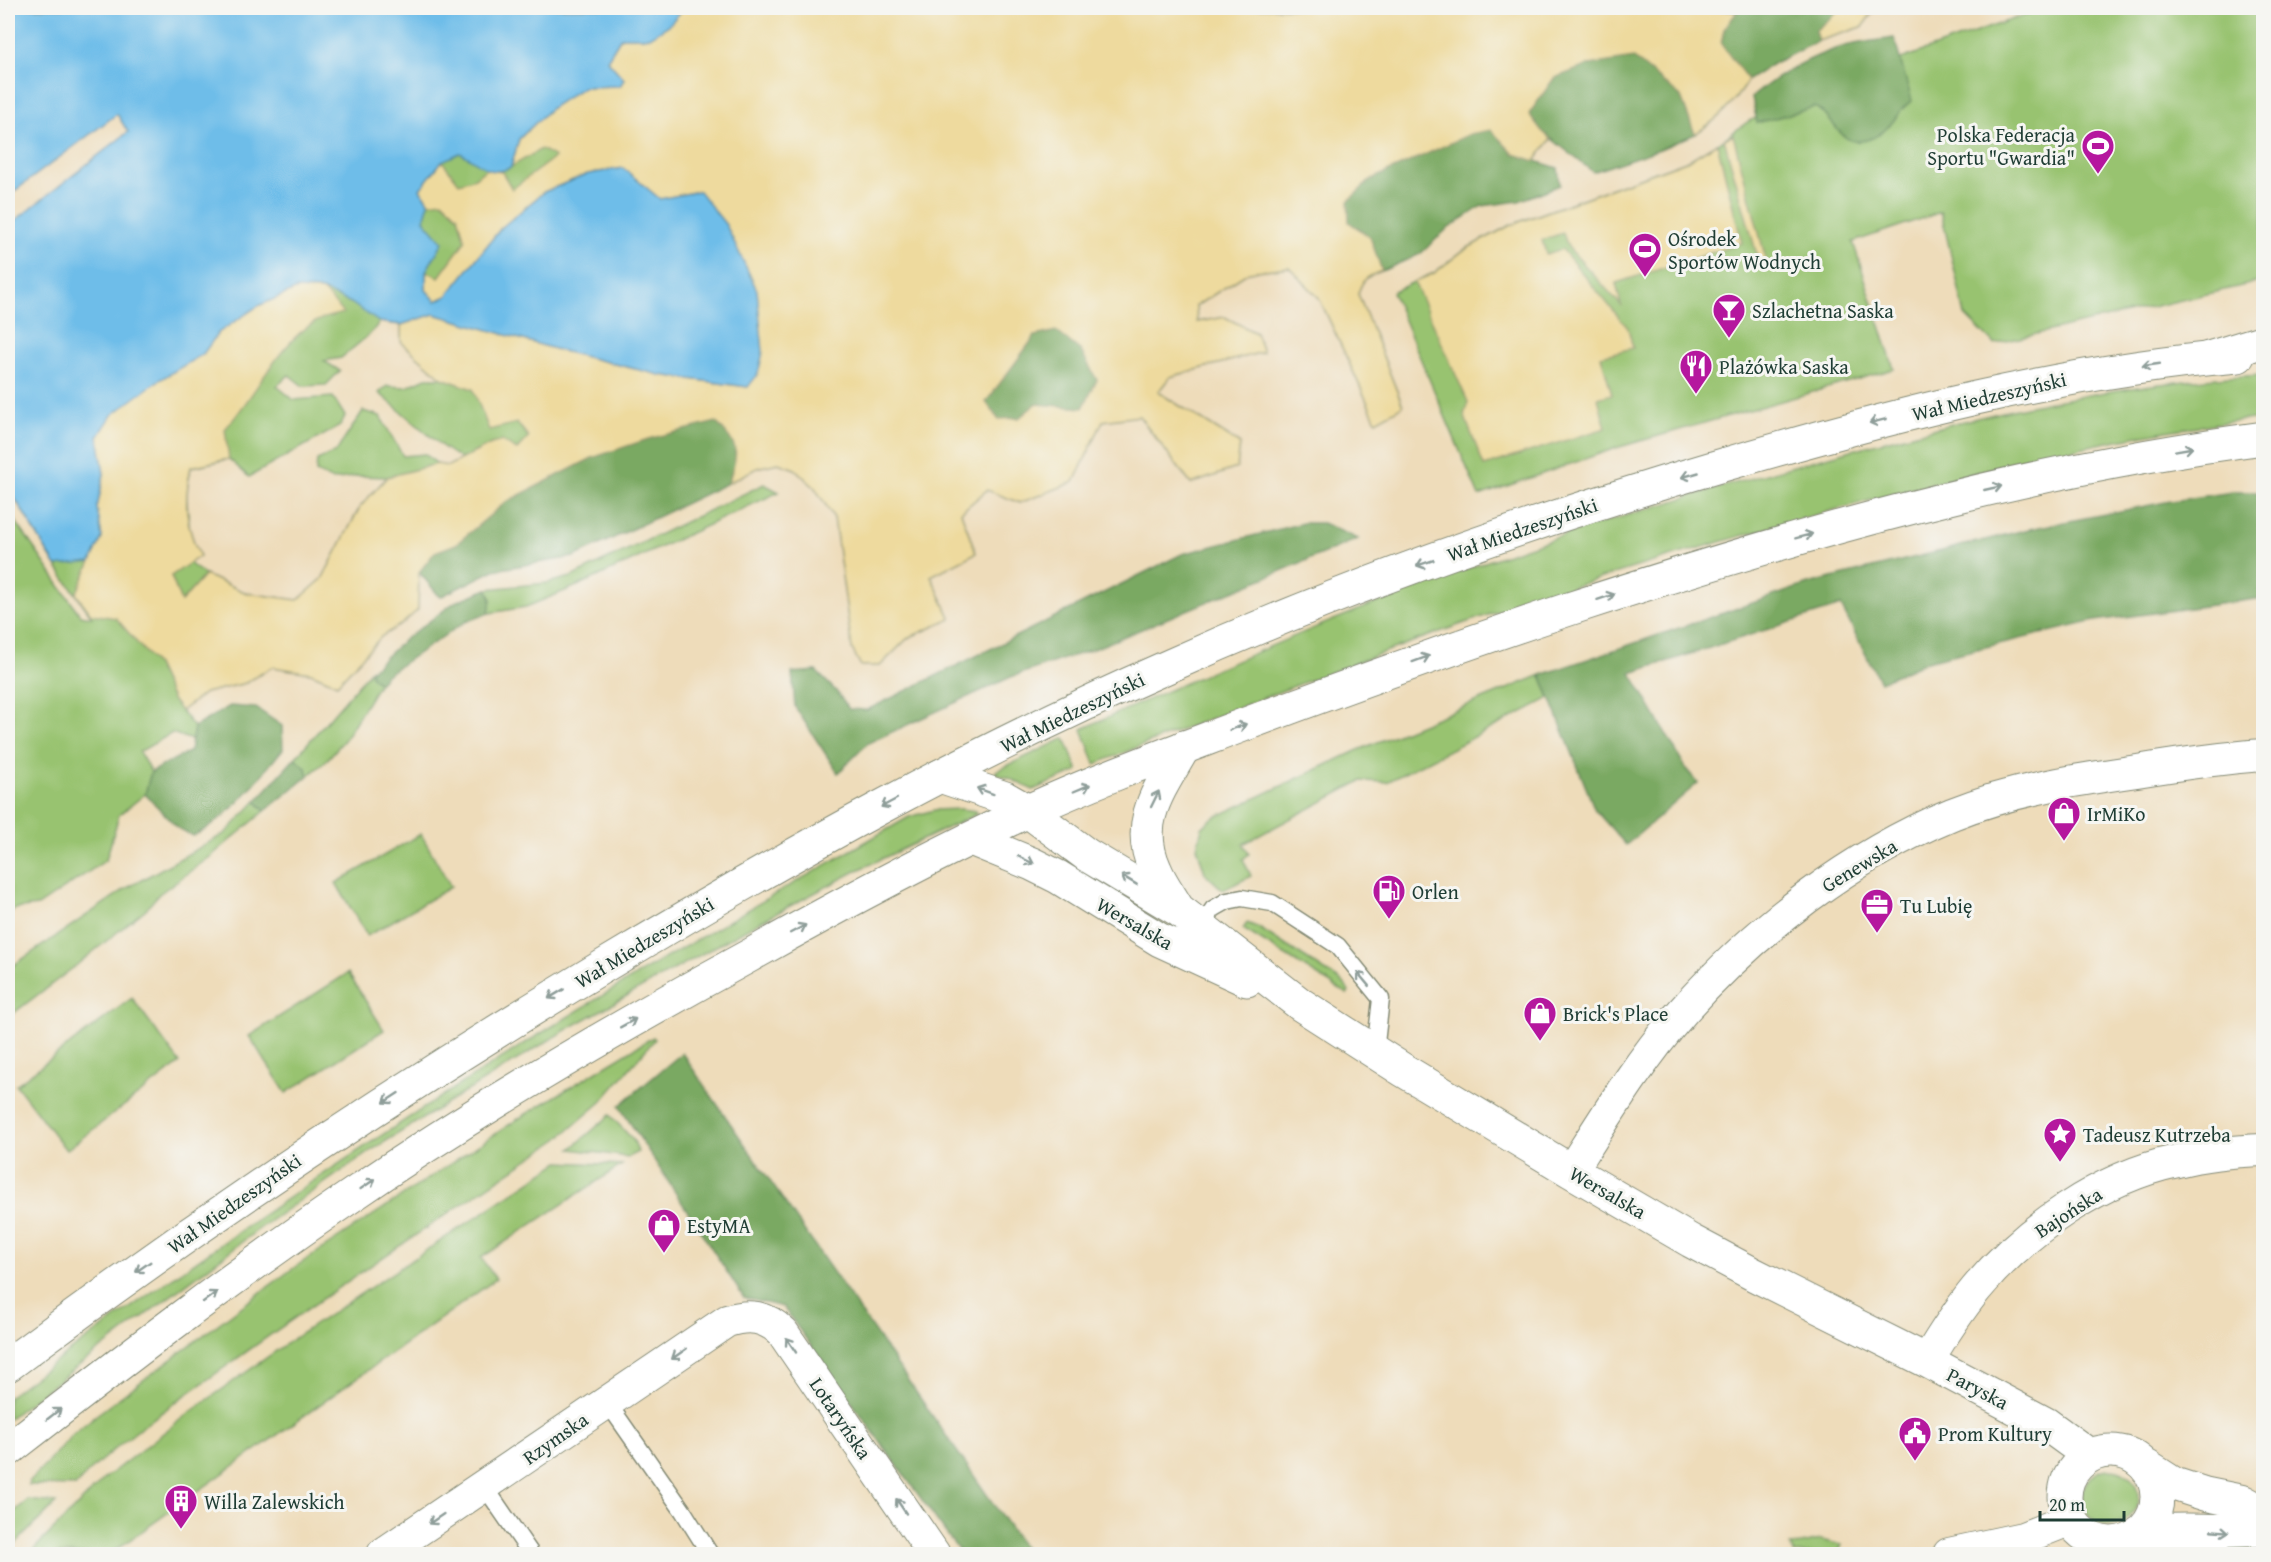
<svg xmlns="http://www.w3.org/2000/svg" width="2271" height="1562" font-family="'Gentium Book Plus',serif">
<rect width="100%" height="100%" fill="#f6f6f2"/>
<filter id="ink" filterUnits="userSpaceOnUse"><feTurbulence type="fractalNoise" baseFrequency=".0167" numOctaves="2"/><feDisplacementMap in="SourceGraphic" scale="12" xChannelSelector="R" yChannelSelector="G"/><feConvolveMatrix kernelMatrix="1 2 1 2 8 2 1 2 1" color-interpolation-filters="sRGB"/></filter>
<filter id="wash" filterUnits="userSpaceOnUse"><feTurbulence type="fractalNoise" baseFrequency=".008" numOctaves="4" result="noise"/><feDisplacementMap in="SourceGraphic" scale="24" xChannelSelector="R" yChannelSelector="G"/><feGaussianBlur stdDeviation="1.35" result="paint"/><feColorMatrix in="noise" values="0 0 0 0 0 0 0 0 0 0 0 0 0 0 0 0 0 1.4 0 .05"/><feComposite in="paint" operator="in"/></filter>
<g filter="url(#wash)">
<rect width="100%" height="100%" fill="#eedcba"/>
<!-- green -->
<path fill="#98c370" stroke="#5c8052" stroke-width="1.5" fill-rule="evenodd" d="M683,8H696L448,332L380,322L370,334L341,358L324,361L340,371L326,385L303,386L289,375L277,386L294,400L333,397L345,416L340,426L249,477L229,459L191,467L186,492L190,536L156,570L146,652L156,665L173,701L194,727L192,740L172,733L139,752L151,772L145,794L119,815L106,860L38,906L14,909L8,915V510L80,615L92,617L56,566L8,487L264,224ZM484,196L493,206L466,240L458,216Z
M2044,8H2263V281L1994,344L1965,315L1941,212L1853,242L1894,369L1616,448L1479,496L1392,292L1434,273L1464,250L1511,225L1689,160L1710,149L1749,121L1901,59Z
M2263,375V418C2133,431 2006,464 1879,498C1739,535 1599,576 1462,624C1338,668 1217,716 1095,764L1082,729C1231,662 1382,596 1537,544C1622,515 1708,491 1794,466C1947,423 2103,382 2263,375Z
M426,378H442L473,389L482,407L517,423L529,437L517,450L491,444L461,459L443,447L379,393L387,386L406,387Z
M363,411L380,416L403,456L425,454L437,464L387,477L358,476L333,480L316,472L317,460L336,452Z
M764,484L779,492L582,584L526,607L489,613L491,598L487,589L547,583L571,577Z
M189,563L205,575L181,602L171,576Z
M370,671L372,677L379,683L345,739L326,761L308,776L306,768L295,758Z
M1541,675L1550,698L1387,782L1361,781L1243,844L1249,854L1243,859L1251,876L1223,890L1205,873L1197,847L1202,828L1211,819L1356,751Z
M1065,738L1078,771L1033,790L1009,778L996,774V771Z
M256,801L265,811L210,857L159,894L146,909L73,968L11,1015L8,1009V969L127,888L226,833Z
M960,809L976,811L977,814L858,870L752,926L564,1031L375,1148L263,1226L8,1419V1397L21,1387C196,1258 376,1135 561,1021C675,950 793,884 909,817L934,810Z
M421,834L451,887L367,936L336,883Z
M1247,923L1259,928L1344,983L1349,992L1347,994L1243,929Z
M348,973L384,1030L286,1093L249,1036Z
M132,998L180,1063L66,1150L16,1085Z
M653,1037L655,1039L601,1102L558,1139C448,1214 336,1287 228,1365C178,1401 117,1441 75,1486L29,1485V1482L73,1434L95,1416L292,1269L518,1119Z
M610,1115L634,1141L638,1152L628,1157L571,1149Z
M559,1162L622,1165L481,1258L496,1279L110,1554H29L105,1478L189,1413L290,1341Z
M2082 1497a28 28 0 1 1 56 0a28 28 0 1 1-56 0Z
M28,1500L56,1503L8,1551V1517Z
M1821,1540L1842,1545L1838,1554H1794L1790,1546Z
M2206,1541L2263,1551V1554H2208L2204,1549Z"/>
<!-- forest -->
<path fill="#7aa962" stroke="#4c734b" stroke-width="1.5" d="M1709,8H1842L1815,31L1818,41L1776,62L1748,80L1721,45L1724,29L1736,13Z
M1894,38L1912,101C1899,108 1897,119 1887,128C1877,138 1857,147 1845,137C1832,126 1832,118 1815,107L1757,123L1752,97C1778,75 1809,57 1842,47C1859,42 1877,41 1894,38Z
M1634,58L1681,97L1695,134L1660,149L1593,172L1542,131L1529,114L1554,78L1589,65Z
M1491,129L1514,154L1558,168L1560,185L1519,201L1482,206L1446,230L1420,254L1382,271L1370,237L1349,222L1348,201L1372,179L1469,134Z
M1056,331L1081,351L1097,380L1083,408L1036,404L1019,418L998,419L986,402L1035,336Z
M716,422L734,441L736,460L728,483L574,557L494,570L440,597L419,572L435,552L456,544L506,502L592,458L648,439Z
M2233,492H2263V598L2095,621L1927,661L1880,682L1841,606L1631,673L1687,770L1698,783L1626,845L1595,810L1541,675L1808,584L2029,529L2171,501Z
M1303,523H1323L1358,539L1096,648L1011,677L868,743L838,773L795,707L792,673L816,671L836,691L849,709L867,710L1182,554Z
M487,589L491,598L489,613L465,622L386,675L379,683L372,677L370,671L404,640L455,602Z
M230,706L256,708L282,726L283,749C256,781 232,817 193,836L179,829L145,794L151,772L190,751L194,727Z
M295,758L306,768L308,776L265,811L256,801Z
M682,1053L730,1123L1028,1554H961L783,1307L744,1298L619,1106Z"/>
<!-- sand -->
<path fill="#eeda9e" stroke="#868c69" stroke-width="1.5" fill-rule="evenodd" d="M684,8H1709L1737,12L1724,29L1721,44L1748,80C1731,107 1721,117 1695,134L1681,97L1634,58L1589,65L1554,78L1529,114L1542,131L1551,139L1535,161L1514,154L1491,130L1470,134L1372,179L1348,201L1349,222L1370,237L1382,271C1368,276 1362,279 1358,294L1403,406L1376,421L1319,298L1289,267L1249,272L1196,306L1197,322L1225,317L1256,333L1263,352L1170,377L1158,392L1240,444L1237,468L1191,484L1139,416L1103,421L1074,482L1020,503L987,490L961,512L976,553L931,576L951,619L908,638L880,666H861L852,649L834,518L815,488L795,469L778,463L757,468L728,483C739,450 740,448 716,422L648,439L592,458L506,502L456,544L435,552L419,572L418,610L402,624L382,636L337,684L311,673L272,667L246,683L205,693L181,711L173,701L156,665L116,618L91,614L76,594L102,538L97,508L104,474L98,437L111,415L156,382L203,354L218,333L258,306L297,289L322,290L344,313C335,315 325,317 317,321C278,342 256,396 225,429L229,459L191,467C184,499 185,526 200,556L171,576L181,602L205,575L247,593L298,600L322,579L360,507L387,477L437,464L448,466L491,444L502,441L517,450L529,437L517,423L489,430L473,389L442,378L401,342V325L434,314L558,350L660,375L748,387L699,191L660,199L623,168L588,174L544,192L501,228L447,296L436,301L426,290V271L439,277L465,241L458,216L442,201L429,203L420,189L442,161L459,183L475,178L486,169L502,172L512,189L555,157L541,149L511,167L519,139L551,108L582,87L620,86L624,79L607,60L621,37H650ZM1056,331L1081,351L1097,380L1083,408L1036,404L1019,418L998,419L986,402L1035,336Z
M1842,8H1876L1862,27L1818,41L1815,31Z
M1733,135L1768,267L1761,269L1724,139Z
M1717,143L1742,243L1616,283L1621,305L1568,247L1563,233L1542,240L1546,254L1562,249L1628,328L1633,348L1601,356L1612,394L1598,398L1606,428L1484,466L1464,415L1468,402L1414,282L1434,273L1464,250L1511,225L1689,160Z"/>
<!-- water -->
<path fill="#6ebde9" stroke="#467d8e" stroke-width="1.5" d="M8,8H684L669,25L650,37H621L607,60L624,79L620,86L583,87L551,108L519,139L511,167C489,179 479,161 460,153L442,161L420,189L429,203L424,220L443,242L426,271V290L436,301L447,296L501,228L544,192L588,174L623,168L660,199L699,191L726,225L757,290L763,352L758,374L748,387L660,375L558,350L434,314L401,325L379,322L351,303L322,290L297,289L258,306L218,333L203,354L156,382L112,415L98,437L104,474L97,508L102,538L91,562L56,566L8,487V226L128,132L117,114L8,196Z"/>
</g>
<g filter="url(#ink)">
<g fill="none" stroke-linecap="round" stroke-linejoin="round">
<!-- service casing -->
<g stroke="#868c77" stroke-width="19">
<path id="service" d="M1199,930L1213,909L1227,901L1242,898L1272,903L1338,946L1381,999L1375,1052
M607,1402L683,1511L710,1554
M485,1487L531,1554
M2118,1542L2121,1554"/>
</g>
<!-- minor casing -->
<g stroke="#868c77" stroke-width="34">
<path id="minor" d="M1571,1171C1606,1116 1640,1060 1683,1011C1756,929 1851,856 1952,814C2012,790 2075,780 2137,771C2179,764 2221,758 2264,755
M1927,1361C1942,1336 1958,1311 1976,1289C2025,1230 2101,1177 2177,1161C2204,1154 2236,1151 2264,1150
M383,1554L727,1321C749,1314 766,1316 783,1333L934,1554
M1949,1554L2023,1538L2071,1519"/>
</g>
<!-- tertiary casing -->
<g stroke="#868c77" stroke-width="35">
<path id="tertiary" d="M940,776L1005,798L1028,811L1087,855L1179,910L1300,1004L1403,1070L1571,1171L1691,1241L1755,1275L1927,1361L2046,1424L2090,1456
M971,839L1032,864L1058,877L1160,940L1247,980
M1176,906C1169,894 1160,882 1155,869C1133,821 1161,788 1184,747
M2065 1497a46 46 0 1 1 92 0a46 46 0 1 1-92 0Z
M2146,1466L2174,1484L2205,1494L2244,1502L2264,1513
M2140,1532C2182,1527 2222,1533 2264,1529"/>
</g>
<!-- secondary casing -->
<g stroke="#868c77" stroke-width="35">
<path id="secondary" d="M8,1365C201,1221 400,1088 607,964C788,855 973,752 1167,667C1345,587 1529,522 1716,467C1887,417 2059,371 2238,356
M8,1450C120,1363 233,1276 351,1196C479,1108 613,1030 749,956C840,905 933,855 1028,811C1096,780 1167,754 1238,727C1347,686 1458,646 1569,609C1795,535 2027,469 2264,438"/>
</g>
<!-- primary casing -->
<g stroke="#868c77" stroke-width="35">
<path id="primary" d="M2209,358L2264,341"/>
</g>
<!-- service -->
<use href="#service" stroke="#fff" stroke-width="16"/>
<!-- minor -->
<use href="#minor" stroke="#fff" stroke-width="32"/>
<!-- tertiary -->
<use href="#tertiary" stroke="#fff" stroke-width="33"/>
<!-- secondary -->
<use href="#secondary" stroke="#fff" stroke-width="33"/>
<!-- primary -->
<use href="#primary" stroke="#fff" stroke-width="33"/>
</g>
<!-- one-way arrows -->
<defs><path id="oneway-shaft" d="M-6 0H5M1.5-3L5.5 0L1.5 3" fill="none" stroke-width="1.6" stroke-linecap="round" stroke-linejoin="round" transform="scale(1.5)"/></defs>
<g stroke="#8f9e9a">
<use href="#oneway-shaft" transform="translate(2151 365) rotate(172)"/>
<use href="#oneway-shaft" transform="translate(1878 421) rotate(166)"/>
<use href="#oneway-shaft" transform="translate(2184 449) rotate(-10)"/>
<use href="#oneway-shaft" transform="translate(1690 475) rotate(164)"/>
<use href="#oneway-shaft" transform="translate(1993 488) rotate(-13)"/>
<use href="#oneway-shaft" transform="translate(1804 536) rotate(-15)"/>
<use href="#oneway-shaft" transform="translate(1425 563) rotate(161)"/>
<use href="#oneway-shaft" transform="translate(1606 597) rotate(-18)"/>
<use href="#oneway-shaft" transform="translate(1421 659) rotate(-20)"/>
<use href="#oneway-shaft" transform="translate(1238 727) rotate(-21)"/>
<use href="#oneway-shaft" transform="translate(1082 788) rotate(-23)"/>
<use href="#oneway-shaft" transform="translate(985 791) rotate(-160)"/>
<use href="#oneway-shaft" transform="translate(1155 799) rotate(-64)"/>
<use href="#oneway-shaft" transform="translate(889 803) rotate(152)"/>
<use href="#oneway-shaft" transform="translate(1026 860) rotate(26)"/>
<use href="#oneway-shaft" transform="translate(1129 880) rotate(-149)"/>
<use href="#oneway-shaft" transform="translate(798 929) rotate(-28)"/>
<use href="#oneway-shaft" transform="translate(1363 979) rotate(-130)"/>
<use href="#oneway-shaft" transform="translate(556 994) rotate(149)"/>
<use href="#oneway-shaft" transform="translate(628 1023) rotate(-29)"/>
<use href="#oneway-shaft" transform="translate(391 1098) rotate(147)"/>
<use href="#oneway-shaft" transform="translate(368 1184) rotate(-34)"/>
<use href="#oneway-shaft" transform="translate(143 1267) rotate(145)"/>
<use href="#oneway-shaft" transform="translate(210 1297) rotate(-36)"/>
<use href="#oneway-shaft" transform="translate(791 1345) rotate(-124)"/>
<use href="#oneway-shaft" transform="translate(679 1354) rotate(145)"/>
<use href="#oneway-shaft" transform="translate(54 1414) rotate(-38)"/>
<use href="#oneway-shaft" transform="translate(901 1506) rotate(-124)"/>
<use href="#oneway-shaft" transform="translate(436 1519) rotate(146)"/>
<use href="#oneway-shaft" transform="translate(2220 1531) rotate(5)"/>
</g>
</g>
<!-- icons -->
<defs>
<g id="stadium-pin" transform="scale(1.725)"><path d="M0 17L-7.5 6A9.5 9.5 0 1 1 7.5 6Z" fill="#b5179e" stroke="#f6f6f2"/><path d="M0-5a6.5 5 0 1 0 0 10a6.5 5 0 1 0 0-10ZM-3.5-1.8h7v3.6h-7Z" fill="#fff"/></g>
<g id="bar-pin" transform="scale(1.725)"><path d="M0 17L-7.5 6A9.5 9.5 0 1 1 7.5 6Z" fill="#b5179e" stroke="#f6f6f2"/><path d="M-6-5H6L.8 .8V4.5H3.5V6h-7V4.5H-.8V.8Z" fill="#fff"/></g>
<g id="restaurant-pin" transform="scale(1.725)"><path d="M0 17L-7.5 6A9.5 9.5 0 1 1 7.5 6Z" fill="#b5179e" stroke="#f6f6f2"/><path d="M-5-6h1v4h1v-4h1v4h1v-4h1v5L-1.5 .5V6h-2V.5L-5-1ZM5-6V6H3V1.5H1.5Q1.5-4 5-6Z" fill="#fff"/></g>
<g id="shop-pin" transform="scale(1.725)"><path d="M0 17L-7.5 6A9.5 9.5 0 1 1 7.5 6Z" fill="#b5179e" stroke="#f6f6f2"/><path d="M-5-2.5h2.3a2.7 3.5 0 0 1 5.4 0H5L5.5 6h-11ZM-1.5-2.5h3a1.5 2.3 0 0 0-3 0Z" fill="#fff"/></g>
<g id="fuel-pin" transform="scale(1.725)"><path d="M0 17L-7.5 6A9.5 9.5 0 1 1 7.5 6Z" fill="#b5179e" stroke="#f6f6f2"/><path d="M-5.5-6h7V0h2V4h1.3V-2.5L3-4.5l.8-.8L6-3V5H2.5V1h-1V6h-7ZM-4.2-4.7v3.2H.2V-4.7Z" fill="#fff"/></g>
<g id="office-pin" transform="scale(1.725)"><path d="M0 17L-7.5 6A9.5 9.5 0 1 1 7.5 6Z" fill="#b5179e" stroke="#f6f6f2"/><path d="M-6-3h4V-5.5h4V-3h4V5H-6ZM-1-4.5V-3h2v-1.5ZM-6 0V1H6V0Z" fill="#fff"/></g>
<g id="sight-pin" transform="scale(1.725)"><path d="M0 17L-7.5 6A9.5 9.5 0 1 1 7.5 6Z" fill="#b5179e" stroke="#f6f6f2"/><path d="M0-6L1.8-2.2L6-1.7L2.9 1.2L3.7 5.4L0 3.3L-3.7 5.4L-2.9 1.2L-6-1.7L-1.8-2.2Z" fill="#fff"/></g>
<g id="civic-pin" transform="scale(1.725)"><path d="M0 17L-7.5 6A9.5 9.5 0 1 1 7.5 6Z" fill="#b5179e" stroke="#f6f6f2"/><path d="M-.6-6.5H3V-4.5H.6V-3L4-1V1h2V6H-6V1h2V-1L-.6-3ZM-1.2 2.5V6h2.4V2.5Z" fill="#fff"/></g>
<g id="building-pin" transform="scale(1.725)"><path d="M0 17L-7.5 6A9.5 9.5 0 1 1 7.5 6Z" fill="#b5179e" stroke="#f6f6f2"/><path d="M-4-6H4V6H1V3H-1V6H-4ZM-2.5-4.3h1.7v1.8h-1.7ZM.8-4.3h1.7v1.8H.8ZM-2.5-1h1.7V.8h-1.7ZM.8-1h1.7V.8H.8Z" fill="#fff"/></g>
</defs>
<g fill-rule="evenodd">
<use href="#stadium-pin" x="2098" y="146"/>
<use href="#stadium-pin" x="1645" y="249"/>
<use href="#bar-pin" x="1729" y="310"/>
<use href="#restaurant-pin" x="1696" y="366"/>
<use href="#shop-pin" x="2064" y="813"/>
<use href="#fuel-pin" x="1389" y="891"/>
<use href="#office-pin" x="1877" y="905"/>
<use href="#shop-pin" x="1540" y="1013"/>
<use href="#sight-pin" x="2060" y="1134"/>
<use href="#shop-pin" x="664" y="1225"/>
<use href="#civic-pin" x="1915" y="1433"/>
<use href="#building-pin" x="181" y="1501"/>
</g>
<g text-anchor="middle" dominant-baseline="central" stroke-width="6" stroke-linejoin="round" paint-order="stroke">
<!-- poi labels -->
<g font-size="20" fill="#1f3d34" stroke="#f6f6f2" text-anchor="start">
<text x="2075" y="134" text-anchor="end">Polska Federacja<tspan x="2075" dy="23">Sportu "Gwardia"</tspan></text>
<text x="1668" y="238">Ośrodek<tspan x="1668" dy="23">Sportów Wodnych</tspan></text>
<text x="1752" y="310">Szlachetna Saska</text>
<text x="1719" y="366">Plażówka Saska</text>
<text x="2087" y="813">IrMiKo</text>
<text x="1412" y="891">Orlen</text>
<text x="1900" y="905">Tu Lubię</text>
<text x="1563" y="1013">Brick's Place</text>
<text x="2083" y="1134">Tadeusz Kutrzeba</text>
<text x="687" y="1225">EstyMA</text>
<text x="1938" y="1433">Prom Kultury</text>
<text x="204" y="1501">Willa Zalewskich</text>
</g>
<!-- street labels -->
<g font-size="20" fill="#1f3d34" stroke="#f6f6f2">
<text transform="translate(1989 396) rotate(-13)">Wał Miedzeszyński</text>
<text transform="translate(1522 529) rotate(-19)">Wał Miedzeszyński</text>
<text transform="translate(1072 712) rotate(-26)">Wał Miedzeszyński</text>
<text transform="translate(1859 865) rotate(-31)">Genewska</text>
<text transform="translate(1135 923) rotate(30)">Wersalska</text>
<text transform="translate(644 942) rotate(-31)">Wał Miedzeszyński</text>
<text transform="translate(1608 1192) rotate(30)">Wersalska</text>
<text transform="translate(234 1203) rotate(-35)">Wał Miedzeszyński</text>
<text transform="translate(2068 1212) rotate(-33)">Bajońska</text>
<text transform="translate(1978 1388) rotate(28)">Paryska</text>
<text transform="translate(841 1418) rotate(56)">Lotaryńska</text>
<text transform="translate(555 1438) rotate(-35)">Rzymska</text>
</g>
</g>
<!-- margin -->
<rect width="2271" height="1562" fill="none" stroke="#f6f6f2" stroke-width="30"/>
<!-- scale -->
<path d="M2040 1511v9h84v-9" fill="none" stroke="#1f3d34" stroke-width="3"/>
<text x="2049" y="1511" font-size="18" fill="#1f3d34" stroke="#f6f6f2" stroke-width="4.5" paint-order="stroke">20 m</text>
</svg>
